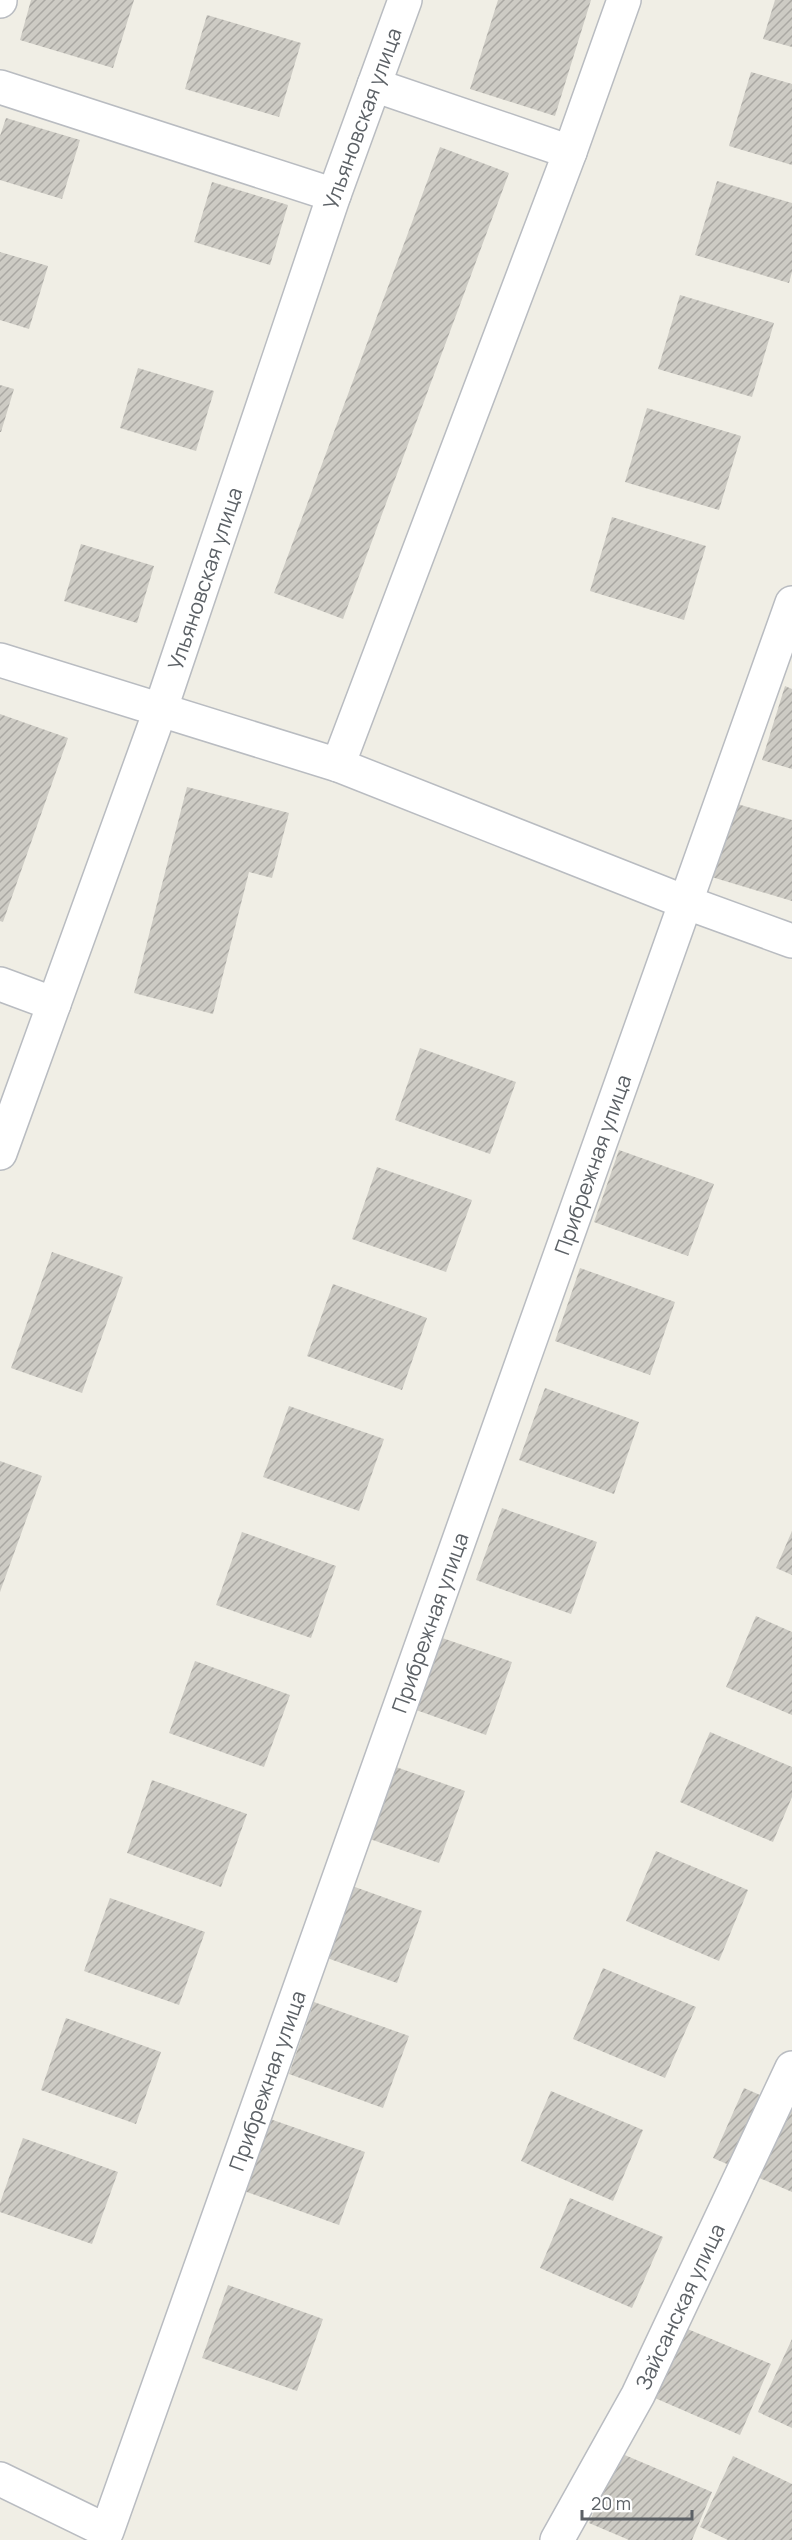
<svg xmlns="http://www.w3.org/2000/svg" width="792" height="2540" font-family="Manrope,sans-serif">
<defs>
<pattern id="building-hatch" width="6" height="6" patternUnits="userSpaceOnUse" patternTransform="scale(1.5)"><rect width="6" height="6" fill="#cdcbc4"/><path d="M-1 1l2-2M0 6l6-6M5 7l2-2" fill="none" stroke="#aaa8a3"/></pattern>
</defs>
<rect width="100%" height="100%" fill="#f0eee5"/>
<!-- building -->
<path fill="url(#building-hatch)" d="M31,0H134L113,68L20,40Z
M498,0H591L555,116L470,89Z
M775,0H792V47L763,39Z
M207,15L301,43L279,117L185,89Z
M751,72L792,84V165L729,146Z
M6,118L80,140L62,199L0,180V136Z
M440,147L509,173L343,619L274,593Z
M717,181L792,203V272L789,283L695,255Z
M212,182L288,205L270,265L194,242Z
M0,252L48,266L29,329L0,320Z
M680,295L774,323L752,397L658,369Z
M138,368L214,391L196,451L120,428Z
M0,385L14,389L1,432H0Z
M647,408L741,436L719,510L625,482Z
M612,517L706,546L684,620L590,591Z
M81,544L154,566L137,623L64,601Z
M785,686L792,689V769L762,760Z
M0,714L68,738L3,922L0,921Z
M187,787L289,813L272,878L249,872L213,1014L134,993Z
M727,801L792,820V901L705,875Z
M420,1048L516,1082L490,1154L395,1120Z
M619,1150L714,1184L688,1256L594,1222Z
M377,1167L472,1200L446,1272L352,1239Z
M52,1252L123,1277L82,1393L11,1368Z
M580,1268L675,1302L650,1375L555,1341Z
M333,1284L427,1318L402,1390L307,1356Z
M545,1388L639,1422L614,1494L519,1460Z
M289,1406L384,1439L359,1511L263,1477Z
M0,1461L42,1476L0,1592Z
M502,1508L597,1542L571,1614L476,1580Z
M792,1531V1575L776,1568Z
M242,1532L336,1566L311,1638L216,1605Z
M756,1616L792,1632V1715L726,1687Z
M416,1629L512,1662L486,1735L391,1701Z
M195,1661L290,1695L264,1767L169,1733Z
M710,1732L792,1767V1797L773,1842L680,1802Z
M370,1758L465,1791L439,1863L344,1830Z
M152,1780L247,1814L221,1887L127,1853Z
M656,1851L748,1890L719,1961L626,1921Z
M327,1877L422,1911L397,1983L302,1949Z
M110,1898L205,1932L179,2005L84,1971Z
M603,1968L696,2007L665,2078L573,2039Z
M314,2002L409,2036L383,2108L289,2074Z
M66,2018L161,2052L136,2124L41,2090Z
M744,2088L792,2109V2192L713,2158Z
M551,2091L643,2130L613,2201L521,2161Z
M270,2119L365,2152L339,2225L244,2191Z
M23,2138L118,2172L92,2244L0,2212V2203Z
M570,2198L663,2237L632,2308L540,2268Z
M228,2285L323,2319L297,2391L202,2358Z
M678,2325L771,2364L740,2435L648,2395Z
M792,2339V2428L758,2412Z
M620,2453L712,2492L692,2540H629L589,2523Z
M733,2456L792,2484V2540H728L700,2527Z"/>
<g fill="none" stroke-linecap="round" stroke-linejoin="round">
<!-- minor casing -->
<g stroke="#b9bcc1" stroke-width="36">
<g id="minor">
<path d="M0,1V0"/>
<path d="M374,85L570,152"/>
<path d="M0,87L334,195"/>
<path d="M0,660L338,765L685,902L792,941"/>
<path d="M338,765L570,152L624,0"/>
<path d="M0,984L54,1004"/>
<path id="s1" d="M0,1153L160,711L334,195L405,0"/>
<path id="s2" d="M0,2479L107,2531L792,603"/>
<path id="s3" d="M557,2540L638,2395L792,2068"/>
</g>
</g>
<!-- minor -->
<use href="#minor" stroke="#fff" stroke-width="33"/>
</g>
<g text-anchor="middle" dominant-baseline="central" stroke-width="6" stroke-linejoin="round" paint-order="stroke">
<!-- street labels -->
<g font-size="21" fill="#5c6166" stroke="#fff">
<text stroke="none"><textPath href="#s1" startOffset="1096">Ульяновская улица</textPath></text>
<text stroke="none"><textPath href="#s1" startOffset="610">Ульяновская улица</textPath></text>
<text stroke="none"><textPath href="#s2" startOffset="1569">Прибрежная улица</textPath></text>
<text stroke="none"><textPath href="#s2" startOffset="1083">Прибрежная улица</textPath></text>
<text stroke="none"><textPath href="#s2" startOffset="597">Прибрежная улица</textPath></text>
<text stroke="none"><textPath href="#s3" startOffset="264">Зайсанская улица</textPath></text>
</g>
</g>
<!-- scale -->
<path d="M582 2510v9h110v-9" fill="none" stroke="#5c6166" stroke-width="3"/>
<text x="591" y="2510" font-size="18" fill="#5c6166" stroke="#ffffff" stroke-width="4.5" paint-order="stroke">20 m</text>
</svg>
